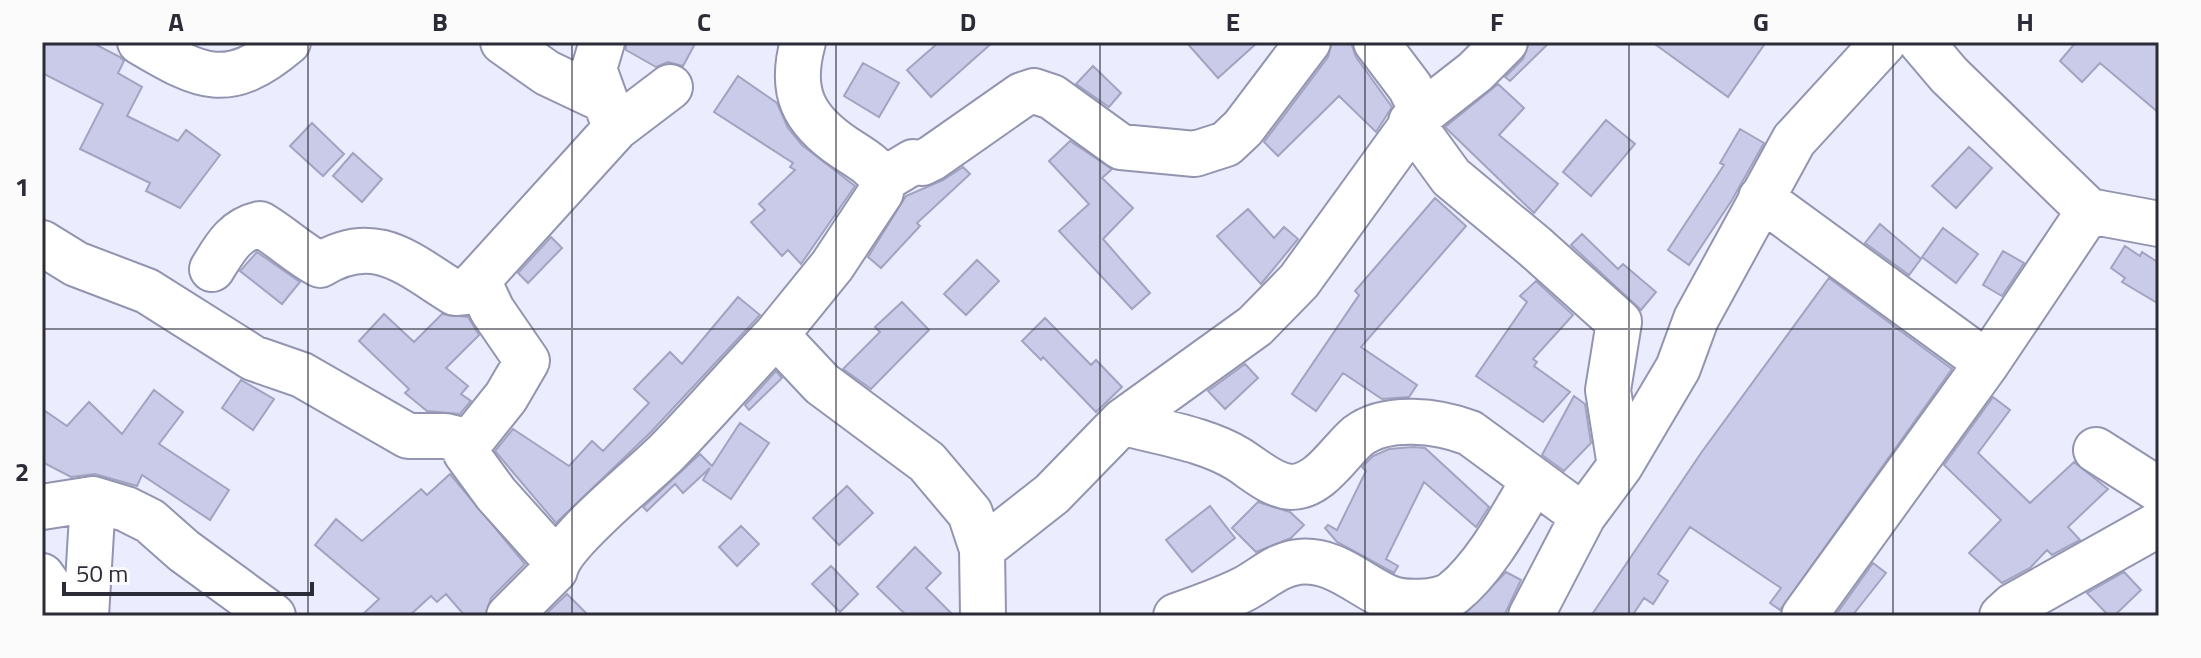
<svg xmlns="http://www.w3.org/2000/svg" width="2201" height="658" font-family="'Titillium Web',sans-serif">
<rect width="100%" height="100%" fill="#ebecfe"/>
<!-- building -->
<path fill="#cacbe8" stroke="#a2a3c0" stroke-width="2" d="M42,42H91L120,57L124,61L118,73L142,87L127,116L178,141L186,130L220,155L180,208L146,191L150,183L80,149L103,104L42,73Z
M626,42H696L683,66L668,62L656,67L626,50Z
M939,42H993L931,97L907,70Z
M1186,42H1258L1218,78Z
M1332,42L1351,43L1356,57L1392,107L1376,132L1339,96L1278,156L1264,142L1328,57Z
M1529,42H1550L1510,81L1505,77L1523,59Z
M1652,42H1766L1728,97Z
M2076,42H2159V113L2100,63L2082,82L2060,61Z
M863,63L899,83L879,117L844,96Z
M1093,66L1121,93L1109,107L1076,84Z
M738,76L777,103L788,128L802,145L855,186L801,264L788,250L782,256L751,222L765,210L759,204L795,170L790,167L793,163L714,112Z
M1498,84L1524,108L1499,135L1558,184L1534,213L1445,127Z
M1606,120L1635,144L1591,196L1563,172Z
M312,123L344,154L323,176L290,146Z
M1740,129L1764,143L1732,200L1689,265L1668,250L1724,165L1720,163Z
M1070,141L1112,169L1102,178L1133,208L1103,239L1150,293L1132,309L1059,231L1089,204L1049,161Z
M1969,147L1992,168L1956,208L1932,186Z
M353,153L382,179L362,202L333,176Z
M963,167L970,174L917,223L920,226L881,268L868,257L906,196L943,180Z
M1435,198L1466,226L1361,347L1417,385L1409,397L1382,399L1343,373L1316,411L1292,394L1359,295L1355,291Z
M1248,209L1274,238L1284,227L1298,239L1261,284L1217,236Z
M1880,224L1921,259L1909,275L1865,243Z
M1943,228L1978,254L1956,283L1922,257Z
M1582,234L1618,269L1623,264L1656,292L1641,310L1571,245Z
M551,237L562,248L528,283L518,273Z
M2125,246L2140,256L2142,252L2159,263V304L2122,282L2125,278L2111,268Z
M2003,251L2024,263L2002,296L1983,285Z
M257,252L300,282L282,304L240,271Z
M977,260L999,281L966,315L944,294Z
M1829,278L1952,369L1780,610L1770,603L1781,588L1690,527L1658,574L1668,581L1653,604L1644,598L1632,616H1591L1701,453Z
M1536,281L1573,315L1533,359L1537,362L1534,366L1570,392L1543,422L1476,376L1527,302L1520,296Z
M738,297L760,315L650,433L556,523L495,451L513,429L569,466L592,441L603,451L649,403L634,389L670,352L682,364Z
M902,302L929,330L871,389L843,369L880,332L875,327Z
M384,314L414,342L442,314L468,317L479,335L446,368L468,386L461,394L471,401L460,414L427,411L405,393L409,389L359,341Z
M1045,318L1091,365L1096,360L1122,387L1096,412L1043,357L1041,360L1022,341Z
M1245,364L1258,378L1225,409L1208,391Z
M776,371L782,378L749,410L745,405Z
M241,380L274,399L253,430L222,408Z
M154,390L183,412L159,444L229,490L210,520L142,475L137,486L95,474L71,477L42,462V409L67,426L89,402L122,434Z
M1574,396L1585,404L1591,443L1564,471L1542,455Z
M1993,397L2010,410L1978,453L2030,503L2074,462L2108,489L2068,527L2080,540L2052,555L2047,550L2030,568L2002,583L1969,553L2001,520L1944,465Z
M740,423L769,443L731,499L703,480L710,468L683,493L675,484L647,511L643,507L700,454L712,466Z
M1413,447L1425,448L1489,507L1476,527L1424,482L1386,559L1398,566L1394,573L1337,542L1325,528L1328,525L1337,530L1366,471L1362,467L1373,456L1389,449Z
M450,474L525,564L491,598L485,616H465L446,594L437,602L431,596L409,616H361L379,599L315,545L336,519L362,541L421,489L427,495Z
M847,486L873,513L839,545L813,518Z
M1258,502L1290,512L1304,525L1291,538L1256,552L1232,528Z
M1210,506L1235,538L1192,572L1166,540Z
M741,526L759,544L737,566L719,547Z
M915,547L941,573L926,588L954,616H907L877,587Z
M1873,563L1886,573L1852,616H1835Z
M831,566L858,594L840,612L812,584Z
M1506,572L1521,580L1504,616H1463Z
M2124,572L2141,590L2114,616H2109L2087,593Z
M567,594L589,616H551L548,612Z"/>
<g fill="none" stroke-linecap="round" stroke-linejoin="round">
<!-- minor casing -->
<g stroke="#9394b0" stroke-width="48">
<path id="minor" d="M140,42C201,78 228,93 288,42
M503,42L547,73L602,99
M602,42L594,69L612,119
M803,42C789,92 803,120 845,148C860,158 874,165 883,180
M1505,42L1475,72L1411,122L1451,177L1534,246L1619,322L1608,390L1620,466
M1921,42L1949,75L2089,211L2159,224
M1761,198L1987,363
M42,243L76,264L147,291L253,358L302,375L408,436H445L470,442
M212,269C225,248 234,230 260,224C282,237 298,253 320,265C375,231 408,264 455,293L466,292L478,280
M1122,422C1160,433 1203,438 1238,459C1254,469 1272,486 1291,487C1320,487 1339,452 1358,436C1387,414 1439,421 1470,433L1583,516
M2096,450L2159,490
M42,507L93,499L126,509L150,521L184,551L273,616
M982,549L1052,494L1123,421L1255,326L1299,281L1422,111L1410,87L1376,42
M557,562L496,494L466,453L470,442L506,397L527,361L492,310L478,280L616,128L670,87
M42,576L70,616
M86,616L93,499
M509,616L555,570C562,539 643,477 668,451C705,413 739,373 776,335
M983,616L982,549L970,513L927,462L822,384L776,335L832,266L881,192L883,180L913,162L922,163L932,158L1022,95L1034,91L1052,97L1121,147L1195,154L1226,144L1243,128L1308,42
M1176,616C1199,608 1222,600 1244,589C1263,579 1276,565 1298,562C1334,558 1358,584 1387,597C1402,604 1439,604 1453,593C1486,567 1513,515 1534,480
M1531,616L1583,516L1620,466L1678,368L1696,319L1794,140L1884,42
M1804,616L1987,363L2089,211
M2002,616L2013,606L2159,524"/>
</g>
<!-- minor -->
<use href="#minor" stroke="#fff" stroke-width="44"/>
</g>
<!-- grid -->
<path fill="none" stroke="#2b2c37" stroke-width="2" stroke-opacity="0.55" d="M308,42V616M572,42V616M836,42V616M1100,42V616M1365,42V616M1629,42V616M1893,42V616M42,329H2159"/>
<!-- border -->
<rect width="2201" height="658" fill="none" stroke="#fbfbfb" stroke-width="88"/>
<!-- scale -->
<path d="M64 582v12h248v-12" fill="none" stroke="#2b2c37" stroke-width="4"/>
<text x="76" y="582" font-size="24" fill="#2b2c37" stroke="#fbfbfb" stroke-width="6" paint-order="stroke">50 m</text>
<rect x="44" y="44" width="2113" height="570" fill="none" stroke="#2b2c37" stroke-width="3"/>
<g font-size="26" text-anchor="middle" font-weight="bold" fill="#2b2c37">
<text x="176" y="31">A</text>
<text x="440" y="31">B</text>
<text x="704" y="31">C</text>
<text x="968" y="31">D</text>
<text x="1233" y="31">E</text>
<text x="1497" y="31">F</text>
<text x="1761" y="31">G</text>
<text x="2025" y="31">H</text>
<text x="22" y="196">1</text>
<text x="22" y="481">2</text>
</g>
</svg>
